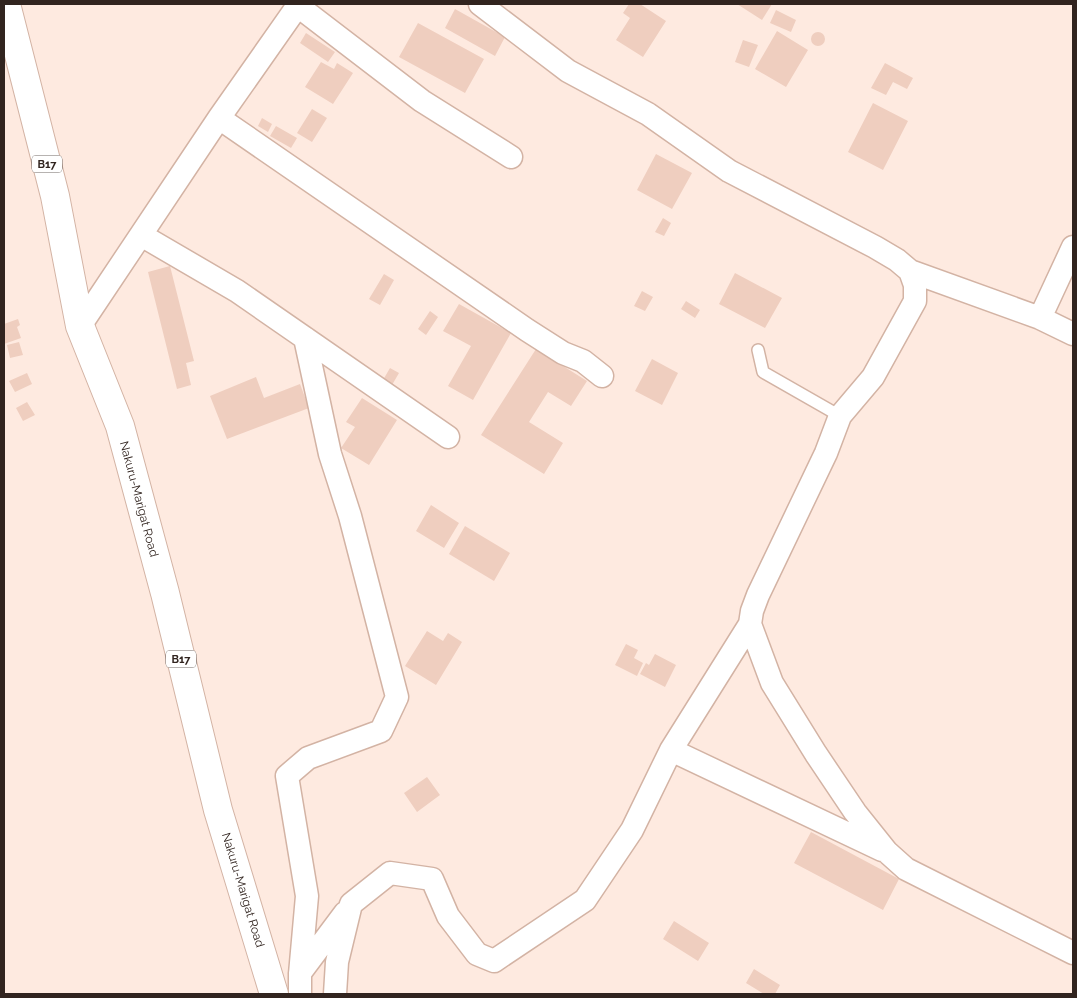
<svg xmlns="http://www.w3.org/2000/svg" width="1077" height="998" font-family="Raleway,sans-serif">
<rect width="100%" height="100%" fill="#feeae0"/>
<!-- building -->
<path fill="#efcebf" d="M629,4H640L666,21L643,57L616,40L630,18L623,13Z
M737,4H772L762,20Z
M455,9L505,37L495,56L445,28Z
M776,10L796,20L791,32L770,23Z
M418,23L484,59L465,93L399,57Z
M777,31L808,50L786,87L755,69Z
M811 39a7 7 0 1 1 14 0a7 7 0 1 1-14 0Z
M306,33L335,52L328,62L300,43Z
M743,40L758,45L749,67L735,62Z
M321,62L334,69L337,63L353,73L333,104L305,87Z
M885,63L913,78L907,89L893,82L886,95L871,88Z
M873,103L908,121L883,170L848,152Z
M312,109L327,118L312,142L297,133Z
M262,118L272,124L268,132L258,126Z
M276,126L297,138L291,148L270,136Z
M656,154L692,173L672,209L637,190Z
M663,218L671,223L664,236L655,232Z
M170,266L194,361L186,363L191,385L177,389L148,272Z
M735,273L782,298L765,328L719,304Z
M384,274L394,280L380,305L369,299Z
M642,291L653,297L645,311L634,306Z
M686,301L700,310L695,318L681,309Z
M459,304L511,333L473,400L448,386L471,346L443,331Z
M430,311L438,317L426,335L418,329Z
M18,319L20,325L17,327L21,338L4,344V324Z
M19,342L23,355L10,358L7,345Z
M536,349L587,381L571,406L548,392L529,422L563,443L544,474L481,435Z
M652,359L678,373L662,405L635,391Z
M390,368L399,373L392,385L383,380Z
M27,373L32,384L15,392L9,381Z
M256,377L264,398L300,384L309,408L227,439L210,396Z
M362,398L397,420L369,465L341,448L355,427L346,422Z
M27,402L35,415L23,421L16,408Z
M431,505L459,523L444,548L416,531Z
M465,526L510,553L494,581L449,554Z
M427,631L443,641L448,633L462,642L436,685L405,666Z
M626,644L638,650L634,658L643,663L637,676L615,665Z
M655,654L676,665L665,687L640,674L646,663L649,665Z
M427,777L440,795L417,812L404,793Z
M811,832L899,879L883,910L794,863Z
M674,921L709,943L698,961L663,939Z
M754,969L780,985L775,994H764L746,983Z"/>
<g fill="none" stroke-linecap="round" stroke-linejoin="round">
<!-- lane casing -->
<g stroke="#d3b3a4" stroke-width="14">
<path id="lane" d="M758,350L763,372L840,416"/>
</g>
<!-- street casing -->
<g stroke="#d3b3a4" stroke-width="25">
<path id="street" d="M480,4L568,71L648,114L729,171L875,247L897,260L910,271L915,285V301L873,377L840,416L826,453L758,595L752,611L750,624L772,683L816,754L855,812L887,852L906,869L1073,953
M298,6L422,101L511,157
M219,118L527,330L563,353L583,361L602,376
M141,235L237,291L448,437
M910,271L1040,318L1073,334
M1040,318L1073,247
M80,326L219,118L299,4
M671,750L882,850
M300,973L345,913
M300,994V974L307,896L287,776L308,758L381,731L397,697L350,516L330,454L305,338
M335,994L337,962L351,904L390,873L432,879L448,916L477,954L494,961L585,900L632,830L671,750L750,624"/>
</g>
<!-- primary casing -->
<g stroke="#d3b3a4" stroke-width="30">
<path id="primary" d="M6,4L55,196L80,326L120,426L165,593L218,810L274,994"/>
</g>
<!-- lane -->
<use href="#lane" stroke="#fff" stroke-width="11"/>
<!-- street -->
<use href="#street" stroke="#fff" stroke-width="22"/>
<!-- primary -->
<use href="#primary" stroke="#fff" stroke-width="28"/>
</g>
<g text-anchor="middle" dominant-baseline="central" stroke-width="4" stroke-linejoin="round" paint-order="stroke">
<!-- shield labels -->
<g fill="#fff" stroke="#6f6662" stroke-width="1">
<rect x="32" y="155.5" width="30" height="17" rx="4"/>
<rect x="166" y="650.5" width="30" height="17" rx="4"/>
</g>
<g font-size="11" font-weight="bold" fill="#31241f">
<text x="47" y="164">B17</text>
<text x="181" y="659">B17</text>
</g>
<!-- street labels -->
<g font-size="12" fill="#31241f" stroke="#fff">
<text transform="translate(139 499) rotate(75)">Nakuru-Marigat Road</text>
<text transform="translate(243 890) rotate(73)">Nakuru-Marigat Road</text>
</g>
</g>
<!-- border -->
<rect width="1077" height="998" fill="none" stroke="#31241f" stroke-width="10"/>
</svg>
